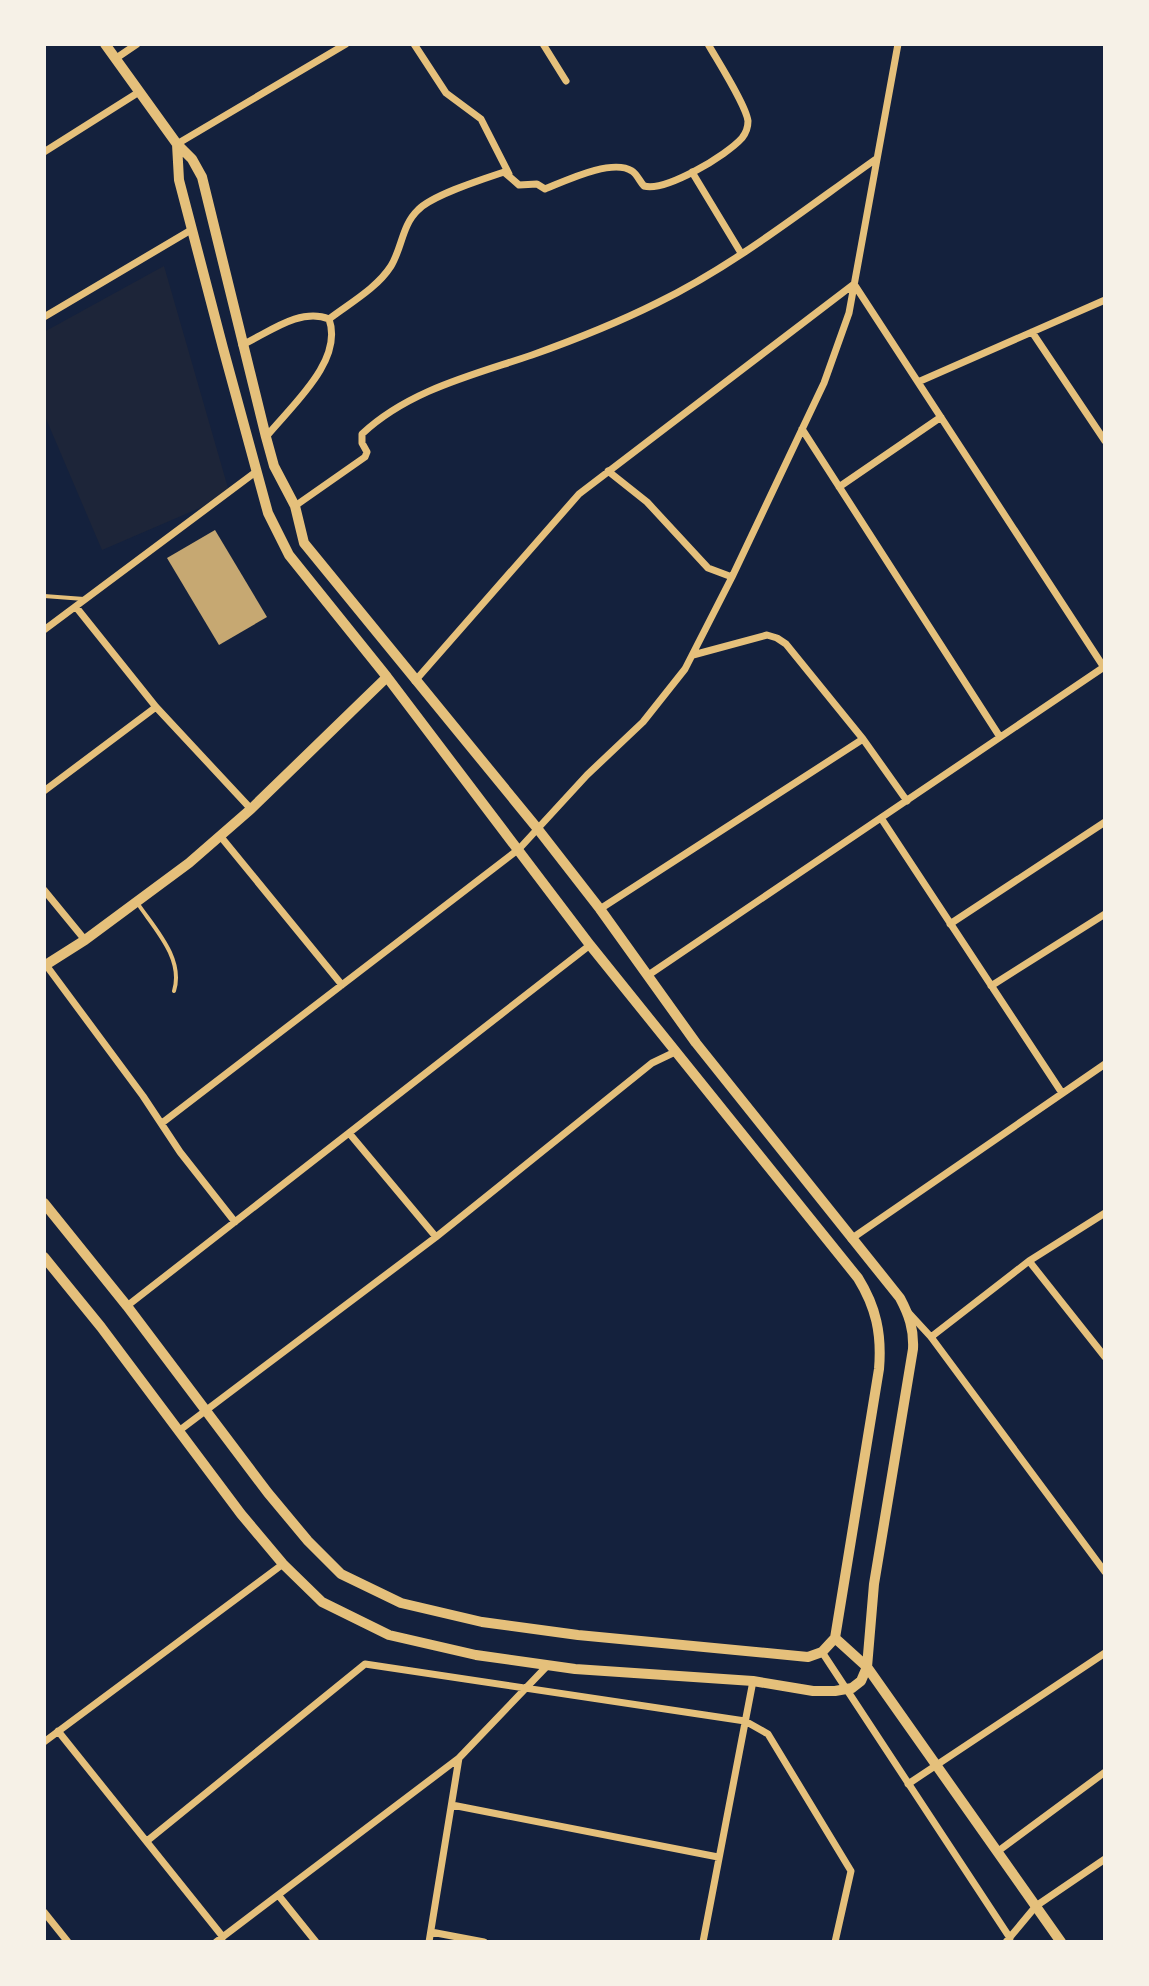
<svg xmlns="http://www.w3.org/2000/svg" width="1149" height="1986" font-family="'Titillium Web',sans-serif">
<rect width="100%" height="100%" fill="#14213d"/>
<!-- green -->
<path fill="#1d2539" d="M164,266L230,495L102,550L44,414V332Z"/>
<!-- building -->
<path fill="#c6a872" d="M215,530L267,617L219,645L167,558Z"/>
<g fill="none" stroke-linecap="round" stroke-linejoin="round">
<!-- service -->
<path stroke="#e5c07b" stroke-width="4" d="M44,596L84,599
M138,904C155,929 184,959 174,991"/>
<!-- minor -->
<path stroke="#e5c07b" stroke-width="7" d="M414,44L446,93L481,119L509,174
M543,44L566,81
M115,59L137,44
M177,144L346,44
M44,152L139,92
M692,172L741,253
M44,317L191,230
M329,319C350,303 377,288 391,266C402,248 402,225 418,210C432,195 483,179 504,172L519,185L537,184L545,189C565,181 612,158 632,171C637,174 640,182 644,186C666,192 727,155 742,138C746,133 748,127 748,121C746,105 717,60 708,44
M1032,332L1105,441
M242,345C268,333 300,307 329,319
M918,382L1105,300
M802,429L1000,737
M266,437C291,406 344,361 329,319
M608,471L647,502L708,568L732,577
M839,487L941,417
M295,506L365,457L367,452L362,443V434C409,390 473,375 532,355C574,340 617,323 657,303C735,265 805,209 876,159
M76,607L156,707L251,809
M44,630L257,471
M693,655L767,635L777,638L786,644L863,739L907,801
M415,681L579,494L854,284L1105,669
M44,791L156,707
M881,818L1062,1093
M221,837L342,985
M44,890L85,940
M600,909L863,739
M950,924L1105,822
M46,965L143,1096L180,1152L235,1222
M647,976L1104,667
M991,986L1105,914
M162,1123L519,849L587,775L643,722L685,669L732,577L824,383L849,313L898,44
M349,1133L436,1237
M851,1239L1105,1064
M1029,1261L1105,1357
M127,1306L590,945
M908,1312L931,1337L1105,1572
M931,1337L1029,1261L1105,1213
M180,1430L436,1237L652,1063L675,1052
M822,1652L1010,1938
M58,1731L223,1937
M44,1742L283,1564
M908,1784L1105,1653
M452,1805L718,1857
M147,1841L365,1664L745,1721L768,1734L851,1871L835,1942
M997,1852L1105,1772
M279,1896L316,1942
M44,1912L68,1942
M431,1932L484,1942
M216,1942L459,1758
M429,1942L459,1758L548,1665
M703,1942L753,1681
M1006,1942L1036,1906L1105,1859"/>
<!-- secondary -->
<path stroke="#e5c07b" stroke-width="10" d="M44,966L85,940L189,863L251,809L387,677
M44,1203L127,1306L268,1493L308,1541L341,1574L401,1603L482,1622L578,1635L808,1657L822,1652L835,1638L879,1369C882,1334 876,1307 858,1278L590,945L387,677L289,555L268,513L223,348L179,180L177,144
M44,1257L101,1327L241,1514L283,1564L322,1602L389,1635L476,1655L575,1669L753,1681L813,1691H835L852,1688L861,1681L867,1667L874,1584L913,1349C914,1329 909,1315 900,1298L696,1043L600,909L537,828L304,543L295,506L274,466L266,437L202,177L192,159L177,144L105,44
M835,1638L867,1667L1061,1942"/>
</g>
<!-- border -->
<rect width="1149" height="1986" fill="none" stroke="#f6f1e7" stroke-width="92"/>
</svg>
